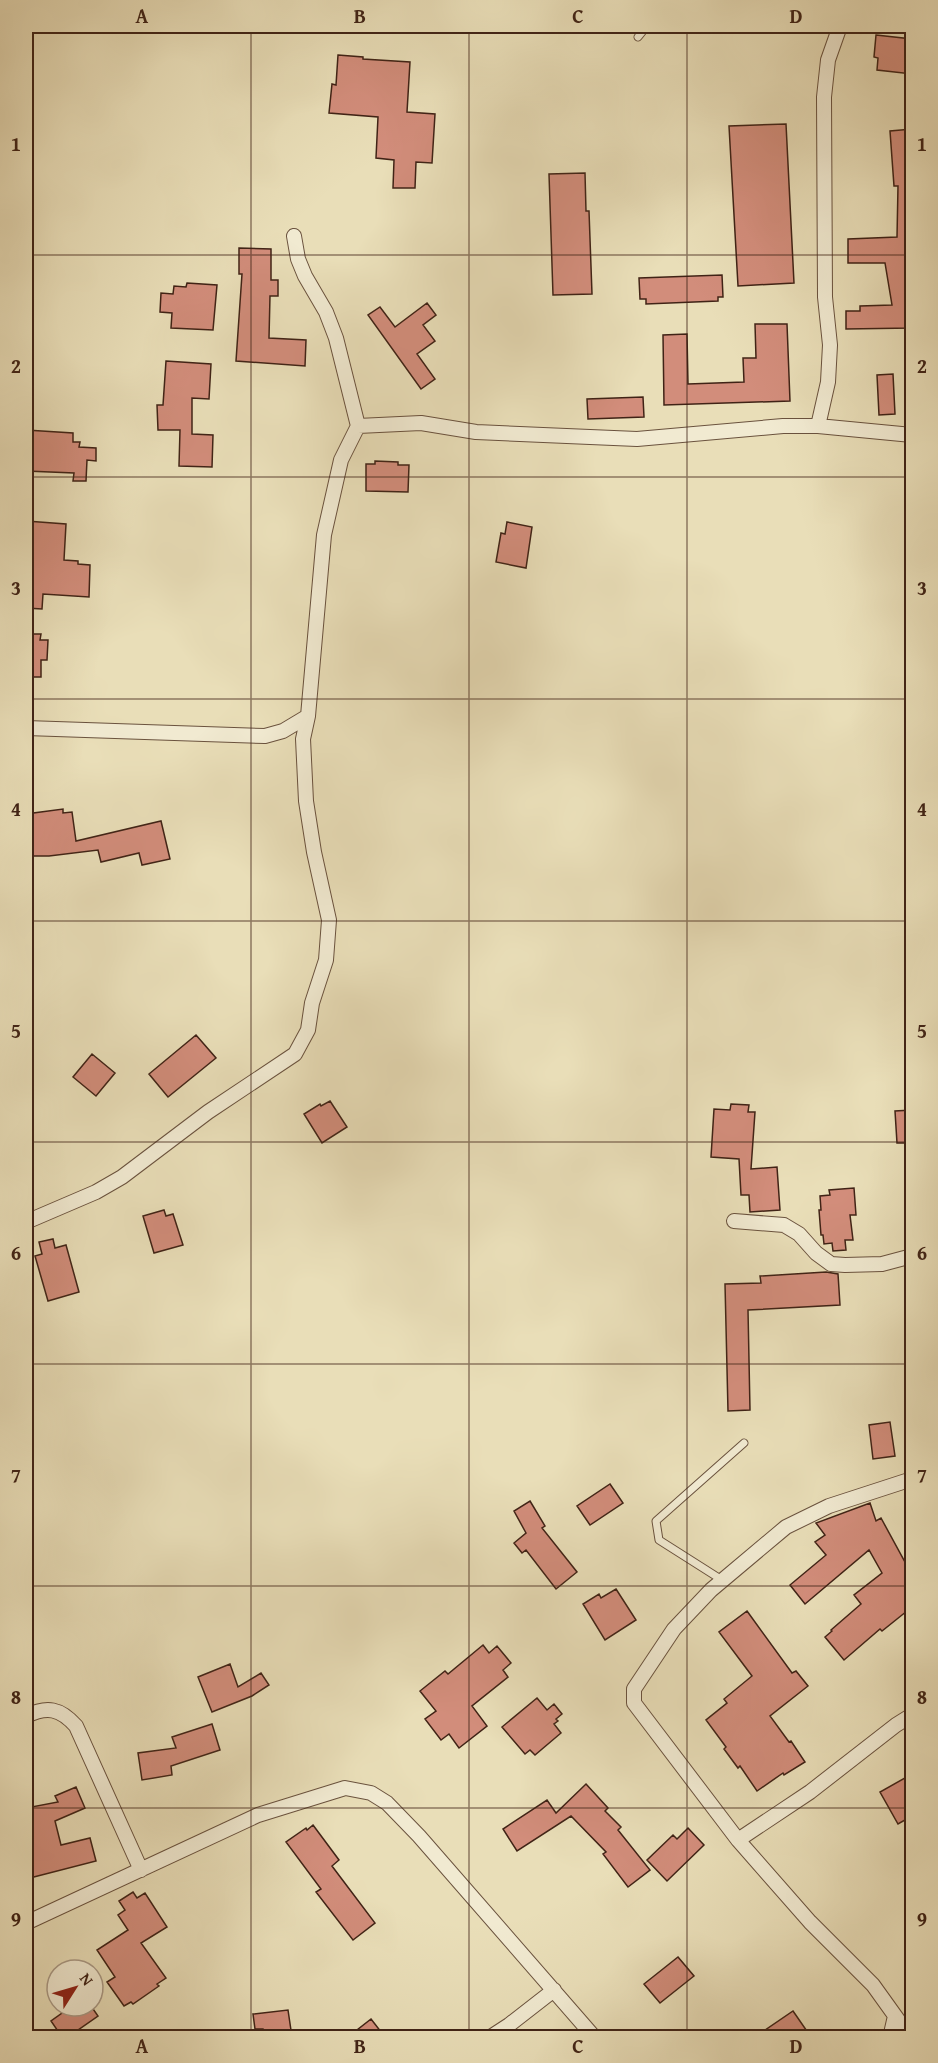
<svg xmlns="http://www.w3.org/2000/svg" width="938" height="2063" font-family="'Gentium Book Plus',serif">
<rect width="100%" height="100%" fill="#e9deb8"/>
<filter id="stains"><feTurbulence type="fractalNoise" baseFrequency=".00333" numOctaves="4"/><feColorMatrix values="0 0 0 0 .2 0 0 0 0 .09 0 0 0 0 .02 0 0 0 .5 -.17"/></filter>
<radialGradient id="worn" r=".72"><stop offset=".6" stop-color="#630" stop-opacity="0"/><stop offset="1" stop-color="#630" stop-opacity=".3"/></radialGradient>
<!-- building -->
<path fill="#d28d7b" stroke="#402316" stroke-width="1.5" d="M876,35L912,39V74L877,70L878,58L874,57Z
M338,55L363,57V59L410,62L407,112L435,114L432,163L416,162L415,188H393L394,160L376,158L378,117L329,113L332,84L336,85Z
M786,124L794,283L738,286L729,126Z
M912,129V328L846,329V311H860V306L892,305L885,263H848V239L897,237L898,186H894L890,131Z
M585,173L586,211H589L592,294L553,295L549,174Z
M239,248L271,249V280H278V296H270L269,338L306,340L305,366L236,361L242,274H239Z
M722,275L723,297H718V301L646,304V299H640L639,278Z
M187,283L217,285L213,330L171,328L172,313L160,312L161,293L173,294L174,286L186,287Z
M427,303L436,315L423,325L435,341L417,354L435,379L421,389L368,315L380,307L395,327Z
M755,324H787L790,401L664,405L663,335L687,334L688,384L744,382L743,358H756Z
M166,361L211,364L209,399L192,398V434L213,435L212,467L179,466L180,430H158L157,405H163Z
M893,374L895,414L879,415L877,375Z
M643,397L644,417L588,419L587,399Z
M26,430L73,433V442H80L79,447L96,448V461L87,460L86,481H73L74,473L26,471Z
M375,461L398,462V465H409L408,492L366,491V464H375Z
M26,521L66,524L64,560L78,561V564L90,565L89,597L43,594L42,609L26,608Z
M507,522L532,527L526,568L496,562L501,533L505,534Z
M26,634H41L40,640H48L47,660H41V677H26Z
M63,809V813L72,812L76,841L161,821L170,859L142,865L139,853L101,862L98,850L49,856H26V814Z
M196,1035L216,1058L168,1097L149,1074Z
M92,1054L115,1073L96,1096L73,1077Z
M330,1101L347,1127L322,1143L304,1114L320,1104L321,1106Z
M731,1104L749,1105L748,1112H755L751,1169L777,1167L780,1210L750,1212L749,1195H741L739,1159L711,1157L714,1109L730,1110Z
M912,1110V1143H897L895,1111Z
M854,1188L856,1215H850L853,1240H845L846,1250L833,1251L832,1243L824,1244L823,1235H821L819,1210H821L820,1196L830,1195L829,1190Z
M164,1210L166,1216L173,1214L183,1245L154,1253L143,1216Z
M53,1239L55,1248L66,1245L79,1292L48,1301L35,1256L42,1254L39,1242Z
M826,1272L838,1274L840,1305L748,1310L750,1410L728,1411L725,1284L761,1283L760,1276Z
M890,1422L895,1456L873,1459L869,1425Z
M610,1484L623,1503L590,1525L577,1506Z
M530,1501L545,1526L542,1528L577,1572L556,1589L526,1550L522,1553L514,1543L526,1533L514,1511Z
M870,1503L876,1521L881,1518L912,1575V1607L882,1631L880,1629L844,1660L825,1637L832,1631L831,1630L861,1604L854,1595L882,1573L869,1550L805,1604L790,1585L826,1555L815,1542L825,1535L816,1523Z
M616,1589L636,1620L605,1640L583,1604L599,1594L601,1598Z
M747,1611L792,1673L796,1671L808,1686L770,1716L789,1742L791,1741L805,1762L784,1775L783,1773L757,1791L740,1766L738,1768L724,1749L726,1747L706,1720L727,1703L724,1699L752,1676L719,1632Z
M483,1645L489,1653L497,1646L511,1663L503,1670L508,1677L472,1706L487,1726L459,1748L449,1734L441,1740L425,1719L436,1711L420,1691L445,1671L448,1674Z
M230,1664L238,1687L261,1673L269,1685L252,1696L212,1712L198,1677Z
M537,1698L547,1710L554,1704L562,1714L556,1719L558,1721L554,1724L561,1733L535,1755L530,1750L525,1754L502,1727Z
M212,1724L220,1750L171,1766L172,1775L142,1780L138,1753L176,1748L172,1737Z
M912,1774V1816L898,1824L880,1792Z
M586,1784L608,1808L605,1811L621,1827L618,1830L650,1870L628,1887L603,1854L606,1852L571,1816L517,1851L503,1829L547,1800L556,1813Z
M76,1787L85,1808L55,1821L61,1845L90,1838L96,1861L26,1879V1808L58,1802L55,1796Z
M313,1825L339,1860L332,1866L375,1923L353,1940L316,1892L321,1889L286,1842L306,1828L307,1830Z
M688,1828L704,1845L667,1881L647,1860L673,1835L677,1839Z
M133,1892L137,1898L145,1893L167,1927L141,1943L166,1978L157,1984L159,1986L133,2004L131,2002L124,2006L107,1982L115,1977L97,1950L128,1930L118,1915L125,1910L119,1901Z
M678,1957L694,1976L660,2003L644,1984Z
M72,2006H91L98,2016L68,2037H62L51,2021Z
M288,2010L292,2037H264L263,2029H255L253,2014Z
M793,2011L811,2037H755Z
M371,2019L385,2037H348Z"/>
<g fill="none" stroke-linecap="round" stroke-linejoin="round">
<!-- service casing -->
<g stroke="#6a523e" stroke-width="9">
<path id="service" d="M638,37L647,26
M722,1580L659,1540L656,1521L744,1443"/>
</g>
<!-- minor casing -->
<g stroke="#6a523e" stroke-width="16">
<path id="minor" d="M294,236L298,259L305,276L326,312L336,338L358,426
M818,426L912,435
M26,728L265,736L283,731L308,716L324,535L341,460L358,426L421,423L476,432L637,439L783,426H818L828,382L830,345L825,297L824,97L828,60L840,26
M734,1221L784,1225L799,1234L816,1253L831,1264L845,1265L882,1264L912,1256
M26,1222L96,1192L122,1177L208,1112L295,1054L308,1030L312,1003L326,960L329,920L314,852L306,801L303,739L308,716
M26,1716C47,1706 60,1708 76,1726L141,1870
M738,1840L810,1792L896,1725L912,1715
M26,1923L258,1815L345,1788L371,1793L387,1803L419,1836L595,2038
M489,2038L509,2025L554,1990
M890,2038L895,2016
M911,2038L873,1985L810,1922L738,1840L634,1703V1689L674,1629L711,1590L786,1527L829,1506L912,1479"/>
</g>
<!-- service -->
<use href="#service" stroke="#f1ead1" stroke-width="7"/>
<!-- minor -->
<use href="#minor" stroke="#f1ead1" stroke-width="14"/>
</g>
<!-- grid -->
<path fill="none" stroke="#402316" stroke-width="1.5" stroke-opacity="0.55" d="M251,26V2038M469,26V2038M687,26V2038M26,255H912M26,477H912M26,699H912M26,921H912M26,1142H912M26,1364H912M26,1586H912M26,1808H912"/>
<!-- margin -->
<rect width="938" height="2063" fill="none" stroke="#e9deb8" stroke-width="66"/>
<!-- north arrow -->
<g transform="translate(75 1988) rotate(53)"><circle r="28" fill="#f1ead1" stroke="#aa9a86" stroke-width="1.5"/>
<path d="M0-4.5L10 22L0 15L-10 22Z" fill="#8f2418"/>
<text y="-9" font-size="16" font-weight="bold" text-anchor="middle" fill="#402316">N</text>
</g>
<rect x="33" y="33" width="872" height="1997" fill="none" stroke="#402316" stroke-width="2"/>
<g font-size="20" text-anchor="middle" font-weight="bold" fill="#402316">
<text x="142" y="23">A</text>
<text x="360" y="23">B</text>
<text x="578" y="23">C</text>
<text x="796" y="23">D</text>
<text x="16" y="151">1</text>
<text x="922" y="151">1</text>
<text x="16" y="373">2</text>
<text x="922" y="373">2</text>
<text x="16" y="595">3</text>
<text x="922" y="595">3</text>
<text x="16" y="816">4</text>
<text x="922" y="816">4</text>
<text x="16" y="1038">5</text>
<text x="922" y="1038">5</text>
<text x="16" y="1260">6</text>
<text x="922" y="1260">6</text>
<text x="16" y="1482">7</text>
<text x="922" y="1482">7</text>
<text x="16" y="1704">8</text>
<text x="922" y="1704">8</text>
<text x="16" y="1926">9</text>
<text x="922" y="1926">9</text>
<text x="142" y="2053">A</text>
<text x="360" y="2053">B</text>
<text x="578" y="2053">C</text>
<text x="796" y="2053">D</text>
</g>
<rect width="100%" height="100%" filter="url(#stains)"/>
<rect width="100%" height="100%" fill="url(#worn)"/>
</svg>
